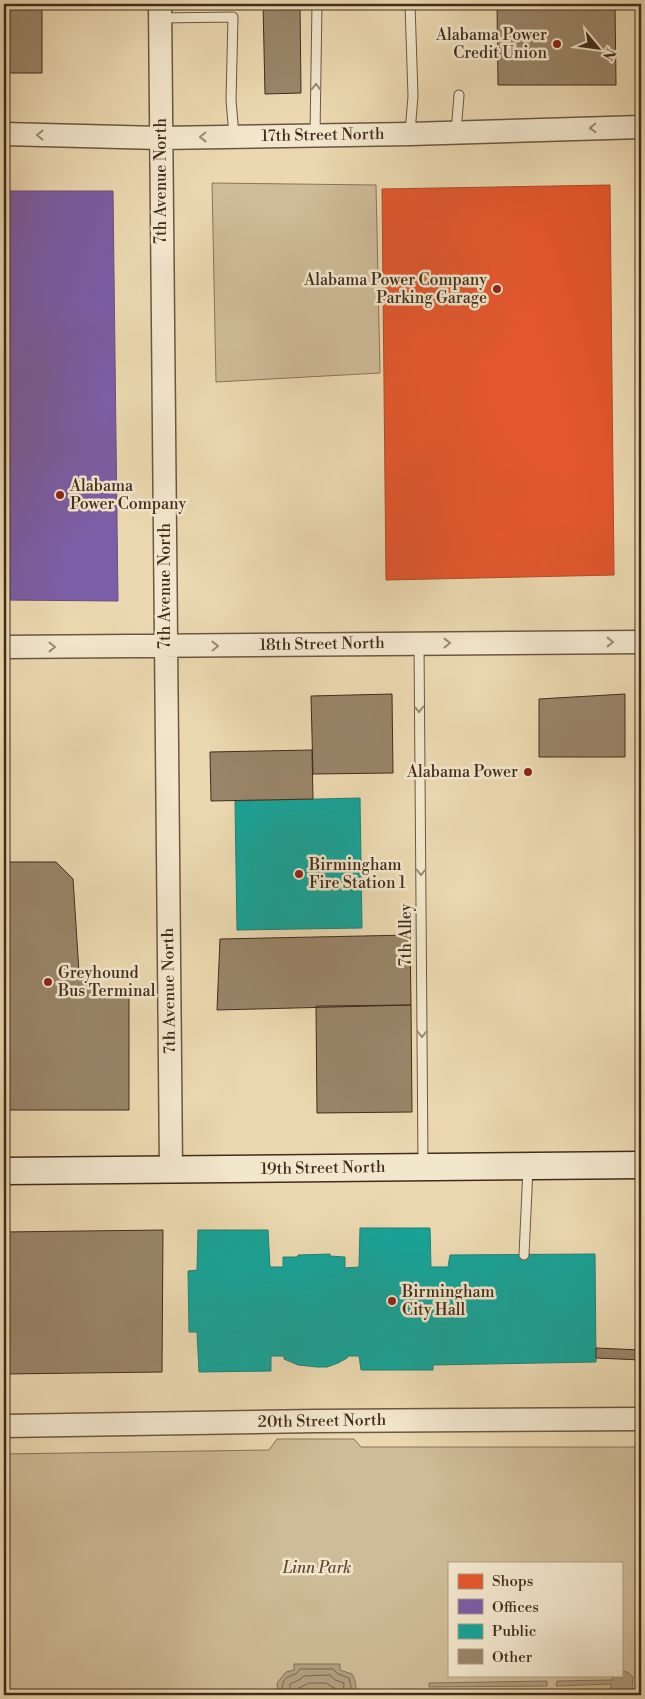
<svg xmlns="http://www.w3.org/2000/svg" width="645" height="1699" font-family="'Libre Bodoni',serif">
<rect width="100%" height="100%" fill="#ebd8b0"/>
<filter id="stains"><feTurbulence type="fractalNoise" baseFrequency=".004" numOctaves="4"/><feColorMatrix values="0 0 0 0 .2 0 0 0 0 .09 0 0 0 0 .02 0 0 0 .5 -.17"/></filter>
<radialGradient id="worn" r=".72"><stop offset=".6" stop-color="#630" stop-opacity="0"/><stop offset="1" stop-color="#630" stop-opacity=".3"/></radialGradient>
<!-- green -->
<path fill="#cebb97" stroke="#88745a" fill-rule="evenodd" d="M212,183L376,185L380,373L216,382Z
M277,1439H354L361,1447H641V1695H4V1454L269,1450ZM449,1563H621V1675H449Z"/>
<!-- water -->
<path fill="#b19e7e" stroke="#847057" d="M294,1664H340V1670L352,1674C356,1681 358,1688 353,1695H280L278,1693L277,1683L286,1672L294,1670Z
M621,1671L627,1672L633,1677L632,1689C625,1694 618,1693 611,1688V1684L556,1686L557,1681L612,1680L614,1675H621Z
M547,1681V1686L429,1687V1683Z"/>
<!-- shops -->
<path fill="#e4572e" stroke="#b34a29" d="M610,185L614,575L386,580L382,189Z"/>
<!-- offices -->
<path fill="#7b5ea7" stroke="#6a4f7e" d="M4,191H113L118,601L4,600Z"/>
<!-- public -->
<path fill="#17a398" stroke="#247f73" d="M360,798L362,928L237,930L235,801Z
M360,1228H430L431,1267H448L450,1255L595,1254L596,1362L433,1365V1370H361L359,1356H348L347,1358L338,1363L327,1367H317L298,1365L284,1359V1356H271V1371L199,1372L197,1332H189L188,1271L197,1270L198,1230H268L270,1267H283V1257H298V1255L330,1254V1256L345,1257V1268L359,1267Z"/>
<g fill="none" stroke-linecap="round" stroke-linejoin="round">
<!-- shore -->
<path stroke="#79654e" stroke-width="1" d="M283,1695C281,1681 283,1678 296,1674L300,1669H333L338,1674L349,1678L351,1687L350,1695
M290,1695V1684L299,1680L304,1676L330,1675L335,1680L344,1683L343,1695
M297,1695V1689L309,1683H326L336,1689V1695"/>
</g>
<!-- building -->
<path fill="#998569" stroke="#412c1d" d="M263,4H300L301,93L265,94Z
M497,4H615L616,85H498Z
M4,8H42V73H4Z
M392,694L393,773L313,774L311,696Z
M625,694V757H539V699Z
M312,750L313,799L211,801L210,752Z
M4,862H56L73,879L79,972L104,993H129V1110H4Z
M410,935L411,1005L217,1010L220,939Z
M411,1005L412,1112L317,1113L316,1006Z
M163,1230L162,1372L4,1374V1232Z
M596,1348L641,1350V1360L596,1358Z"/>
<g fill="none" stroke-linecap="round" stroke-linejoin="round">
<!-- service casing -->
<g stroke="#6c5742" stroke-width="11">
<path id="service" d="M160,18L233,17L231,100L234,136
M456,132L459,95
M410,133L413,96L410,4
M315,135L317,4
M419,643L423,1165
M524,1255L528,1168"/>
</g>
<!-- tertiary casing -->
<g stroke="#6c5742" stroke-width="25">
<path id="tertiary" d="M160,4L171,1169
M4,134L160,138L410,134L641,127
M4,647L641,642
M4,1426L316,1421L641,1419"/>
</g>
<!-- secondary casing -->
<g stroke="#412c1d" stroke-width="29">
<path id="secondary" d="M4,1171L641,1165"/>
</g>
<!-- service -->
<use href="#service" stroke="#f2e6cc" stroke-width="9"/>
<!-- tertiary -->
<use href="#tertiary" stroke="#f2e6cc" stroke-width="22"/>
<!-- secondary -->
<use href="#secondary" stroke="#f2e6cc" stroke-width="26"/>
</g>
<!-- one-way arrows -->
<defs><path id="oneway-chevron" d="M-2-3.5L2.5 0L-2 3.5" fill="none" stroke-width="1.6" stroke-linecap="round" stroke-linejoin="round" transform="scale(1.25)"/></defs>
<g stroke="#9a8974">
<use href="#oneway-chevron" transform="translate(316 87) rotate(-89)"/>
<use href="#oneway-chevron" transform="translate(593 128) rotate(178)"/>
<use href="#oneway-chevron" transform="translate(40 135) rotate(-179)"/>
<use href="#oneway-chevron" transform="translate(203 137) rotate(179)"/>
<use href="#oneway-chevron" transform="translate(610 642)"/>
<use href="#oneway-chevron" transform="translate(447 643)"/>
<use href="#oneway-chevron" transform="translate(215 646) rotate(-1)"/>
<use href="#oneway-chevron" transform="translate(52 647)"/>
<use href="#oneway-chevron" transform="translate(419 709) rotate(90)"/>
<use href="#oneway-chevron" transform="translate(421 872) rotate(90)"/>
<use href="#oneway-chevron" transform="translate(422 1034) rotate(90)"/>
</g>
<!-- markers -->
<g fill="#8f2418" stroke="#f2e6cc" stroke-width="2">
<circle cx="557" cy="44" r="5"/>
<circle cx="497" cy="289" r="5"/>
<circle cx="60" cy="495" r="5"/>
<circle cx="528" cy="772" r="5"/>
<circle cx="299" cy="874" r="5"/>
<circle cx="48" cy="982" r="5"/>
<circle cx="392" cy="1301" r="5"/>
</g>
<g text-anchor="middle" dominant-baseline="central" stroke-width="5" stroke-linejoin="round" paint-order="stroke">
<!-- poi labels -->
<g font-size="16" fill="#412c1d" stroke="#f2e6cc" text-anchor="start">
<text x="547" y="35" text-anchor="end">Alabama Power<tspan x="547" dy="18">Credit Union</tspan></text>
<text x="487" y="280" text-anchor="end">Alabama Power Company<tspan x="487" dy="18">Parking Garage</tspan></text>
<text x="70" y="486">Alabama<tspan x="70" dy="18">Power Company</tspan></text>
<text x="518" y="772" text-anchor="end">Alabama Power</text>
<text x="309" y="865">Birmingham<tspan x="309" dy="18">Fire Station 1</tspan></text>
<text x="58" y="973">Greyhound<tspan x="58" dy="18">Bus Terminal</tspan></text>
<text x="402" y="1292">Birmingham<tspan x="402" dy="18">City Hall</tspan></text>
</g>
<!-- street labels -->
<g font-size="16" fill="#412c1d" stroke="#f2e6cc">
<text transform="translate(323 135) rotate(-1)">17th Street North</text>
<text transform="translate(161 181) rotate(-90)">7th Avenue North</text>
<text transform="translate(165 586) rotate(-90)">7th Avenue North</text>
<text transform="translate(322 644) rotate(-1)">18th Street North</text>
<text transform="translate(406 935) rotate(-90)">7th Alley</text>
<text transform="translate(169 991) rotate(-91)">7th Avenue North</text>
<text transform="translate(323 1168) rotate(-1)">19th Street North</text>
<text transform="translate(322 1421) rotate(-1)">20th Street North</text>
</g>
<!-- park labels -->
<g font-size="16" font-style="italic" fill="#5d4935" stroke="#f2e6cc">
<text x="317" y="1568">Linn Park</text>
</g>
</g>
<!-- margin -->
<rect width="645" height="1699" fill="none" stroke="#ebd8b0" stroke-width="20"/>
<rect x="5" y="5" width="635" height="1689" fill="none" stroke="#412c1d" stroke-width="2.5"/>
<rect x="10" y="10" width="625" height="1679" fill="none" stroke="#412c1d"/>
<!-- legend -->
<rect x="448" y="1562" width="175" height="115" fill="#f2e6cc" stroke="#ab9c86"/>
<rect x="458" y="1574" width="25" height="15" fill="#e4572e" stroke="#ab9c86"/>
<text x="492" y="1586" font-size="15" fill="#412c1d">Shops</text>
<rect x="458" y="1599" width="25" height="15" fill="#7b5ea7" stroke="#ab9c86"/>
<text x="492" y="1612" font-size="15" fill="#412c1d">Offices</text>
<rect x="458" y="1624" width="25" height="15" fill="#17a398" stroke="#ab9c86"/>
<text x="492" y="1636" font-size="15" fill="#412c1d">Public</text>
<rect x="458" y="1649" width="25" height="15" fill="#998569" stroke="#ab9c86"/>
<text x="492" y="1662" font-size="15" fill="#412c1d">Other</text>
<!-- north arrow -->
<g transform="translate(598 48) rotate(119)" stroke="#f2e6cc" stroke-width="4" paint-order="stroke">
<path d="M0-4L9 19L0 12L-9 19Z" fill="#412c1d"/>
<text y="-8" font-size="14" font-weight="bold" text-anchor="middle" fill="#412c1d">N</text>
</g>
<rect width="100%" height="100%" filter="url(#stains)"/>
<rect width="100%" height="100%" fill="url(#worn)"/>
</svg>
